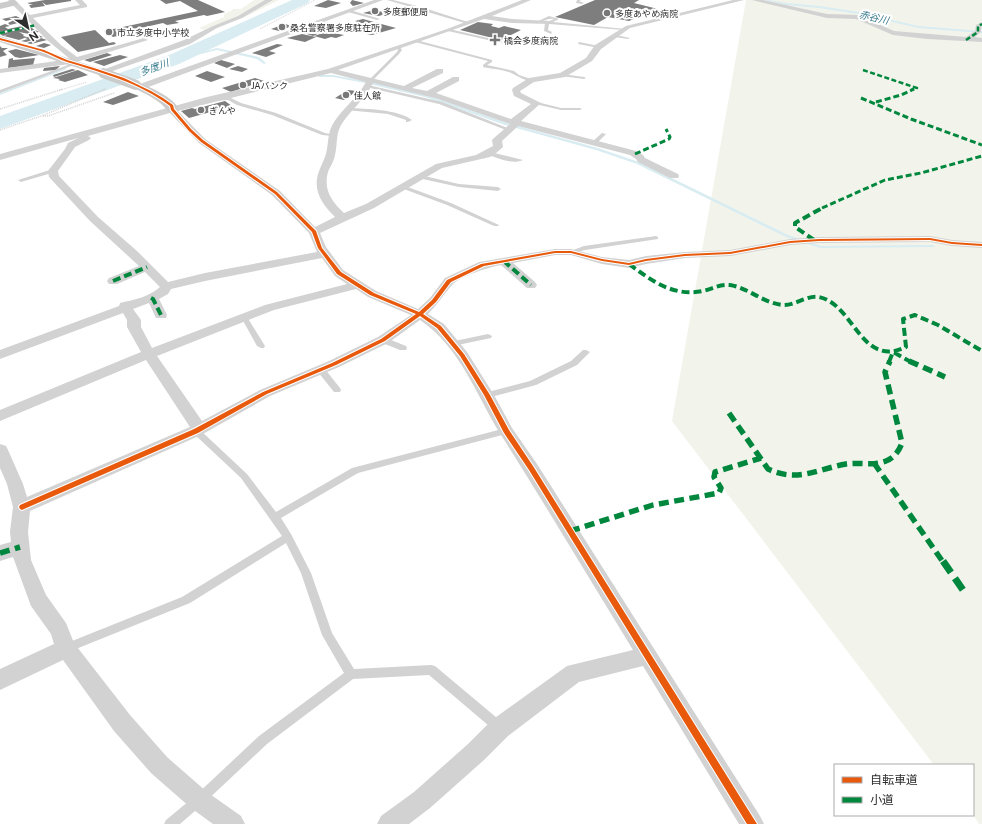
<svg xmlns="http://www.w3.org/2000/svg" width="982" height="824" font-family="'Public Sans','Noto Sans JP',sans-serif">
<rect width="100%" height="100%" fill="#fff"/>
<!-- green -->
<path fill="#f2f4eb" d="M254,0H279L243,18L236,17L204,30L199,28L224,17V14L231,11L233,9H241Z
M746,0H982V824H979L973,815V765H934L672,421Z"/>
<g fill="none" stroke-linecap="round" stroke-linejoin="round">
<!-- stream -->
<path fill="#d8ecf1" fill-rule="evenodd" d="M764,0H769L786,3L819,6L859,12L918,26L982,31V33L918,28L859,14L819,8L786,5Z
M217,48L259,57L266,63L264,64L257,59L217,50L176,60L175,59Z
M65,68L67,69L0,95V93Z
M320,75H333L365,81L427,95L507,123L598,148L639,162L788,235L821,246L933,245L935,246L933,247L820,248L786,237L637,164L596,150L505,125L425,97L365,83L333,77H319V76Z"/>
<!-- river -->
<path fill="#d8ecf1" fill-rule="evenodd" d="M292,0H310L308,3L179,64L0,129V116L167,56Z"/>
</g>
<!-- building -->
<path fill="#7e7e7e" d="M45,0H71V1L46,5L42,2L45,6L31,8L29,5H33L27,3Z
M160,0H198L225,12L207,16L204,15L175,21L179,23L167,25L163,23L123,32L127,34L113,37L104,31L198,11L180,1L166,4Z
M328,0L341,3L326,8L314,6Z
M352,0L364,3L353,6L350,3Z
M595,0H639L634,3L658,9L629,21L608,17L594,25L555,17Z
M374,10L388,13L379,16L363,13Z
M16,16L26,21L10,25L8,23L14,20V19L6,21L2,19Z
M363,19L396,28L372,35L351,31L366,25L355,21Z
M478,22L493,24L491,26L499,28L504,26L521,30L501,40L460,30Z
M5,24L10,26L5,27L8,29L27,25L29,26L0,32V26Z
M285,24L292,26L279,31L271,29Z
M30,27L39,32L29,34L19,32L24,35L23,36L27,37L19,40L4,36L12,33L3,36L0,34Z
M310,29L322,32L313,36L301,32Z
M95,30L109,43L114,42L116,44L78,52L61,37Z
M323,33L329,34L334,33L344,35L336,38L331,37L325,39L314,36Z
M35,34L43,37L26,42L21,41L28,39L25,38Z
M302,34L316,37L305,42L287,38Z
M41,38L47,40L31,44L27,43Z
M44,43L51,45L44,48L36,46Z
M277,44L283,45L269,51L276,53L266,57L252,53Z
M0,46L2,48H8L3,51L7,55L0,57Z
M16,49L39,55L20,58L15,57L8,51Z
M107,53L112,55L90,62L84,60Z
M120,55L128,57L104,66L93,62Z
M13,58V60L35,58L33,65L8,68L9,59Z
M221,60L235,64L227,68L214,63Z
M60,66L56,70L43,71L44,68Z
M238,66L248,69L242,72L229,69Z
M72,69L76,70L54,77L53,75Z
M78,70L88,75L65,82L58,80L60,79L53,78Z
M207,71L225,77L211,82L195,76Z
M255,78L264,81L231,92L222,88Z
M348,90L357,91L344,100L335,98Z
M128,92L139,96L113,105L103,102Z
M225,101L232,106L189,118L181,111L192,108L195,109Z"/>
<g fill="none" stroke-linecap="round" stroke-linejoin="round">
<!-- path-far1 -->
<path stroke="#d2d2d2" stroke-width="1" stroke-dasharray="1 1" stroke-linecap="butt" d="M260,29L315,0
M60,90L87,82
M103,90L106,89"/>
<!-- path -->
<path stroke="#d2d2d2" stroke-width="1.5" stroke-dasharray="1 1" stroke-linecap="butt" d="M0,109L63,89
M43,116H48L114,93
M0,130L44,115L105,89"/>
<!-- lane -->
<path fill="#d2d2d2" fill-rule="evenodd" d="M387,0H393L421,7L471,23L468,24Z
M577,0H581L579,1L584,3L582,4L576,3Z
M348,10H350L380,19L377,20L348,12Z
M549,16L559,19L553,22L626,29L624,30L549,24L548,30L552,32L551,34L544,31L545,23L554,19C546,17 540,25 534,23Z
M449,29L510,43L512,44L510,45L448,31Z
M616,35L630,38L628,39L615,37Z
M416,40L492,60V62L487,65L514,71L519,75L534,80C527,83 518,76 511,73C502,69 492,69 483,67V65L488,61L415,42Z
M579,42L599,46L601,47L599,48L578,44Z
M397,46H399L402,50L399,54L372,81H370V79L397,52L398,50Z
M76,62L79,63L0,93V90Z
M562,74L584,77L586,78L584,79L561,76V74Z
M368,85L442,102L510,129L506,130L439,104L366,87V85Z
M231,98L241,103L276,113L325,133L335,135L333,136L322,135L272,115L237,105L228,100L212,101L210,100L212,99Z
M537,102L561,108H580L582,109L580,110H561L535,104V103Z
M348,108C367,109 397,109 412,120L408,122H406V120L388,114L346,110V108Z
M602,133L606,134L596,144H592V142Z
M490,152L523,160C513,165 498,158 488,155L487,154Z
M53,169L56,171L55,172L21,182L18,180Z
M420,175L459,184L498,187L501,189L498,191L459,187L418,178V176Z
M401,186H405L451,203L499,225L498,226H494L447,205L401,188Z
M656,236L658,237V239L585,250L571,254L568,252L584,246Z
M244,315L247,317L265,346L264,348H261L257,346L241,317Z
M488,334L492,336L491,338L453,346L449,344L450,342Z
M380,338H386L406,346L407,348L406,350H400L380,342L379,340Z
M583,350H586L590,352L577,365L536,385L487,398L483,395L484,393L530,381L571,361Z
M318,368H324L340,388L341,390L340,392H334L318,372L317,370Z
M196,428L199,429L247,474L276,512L352,468L506,428L509,429L510,431L506,434L358,473L281,518L291,534L311,573L332,633L354,669L431,665L435,666L503,723L505,727L503,731L499,733L495,731L429,675L353,679L267,744L203,804L180,824H164L166,820L195,796L259,736L344,673L322,635L301,573L286,543L190,603L66,653L62,651L61,648L62,645L182,597L282,536L241,478L193,433L192,431Z"/>
<!-- street -->
<path fill="#d2d2d2" fill-rule="evenodd" d="M8,0H15L30,15L80,5L75,0H82L87,5V7L33,18L61,45L77,57L144,38L148,40L70,64L0,73V69L70,59L47,40Z
M265,0H273L242,18L217,28L190,44L104,74H101L97,72L184,40L213,26L238,16Z
M374,0H383L143,89H140L136,87L137,85Z
M522,0H531L492,16L512,19L549,21L552,23L551,24L512,23L484,19L338,70L404,86L437,69H443V73L412,88L427,91L453,77H459V81L436,93L511,119L531,104L514,96L512,90L513,88L529,78L560,73L586,58L595,45L626,26L733,0H744L630,28L601,49L592,61L565,77L534,82L520,91L521,93L541,103L521,121L636,151L643,155L645,158L678,174L679,176L678,178H670L638,162L636,159L630,155L518,126L502,141L503,147L496,153L490,157L442,168L374,208L320,233L326,247L343,270L376,291L418,309L430,298L445,278L479,262L555,249H571L602,257L629,260L646,256L685,252L730,250L790,239L819,237L930,236L952,240L982,242V248L952,246L930,242L819,243L790,245L730,256L685,258L646,264L629,268L602,264L571,255H555L513,263L535,282L537,285L535,288H527L501,265C490,267 460,276 452,285C444,294 437,305 428,314L444,324L467,352L494,395L512,428L537,464L760,816L764,824H739L643,666L579,682L508,736L484,760L430,808L409,824H377L381,816L414,792L468,744L492,720L567,666L633,650C589,578 546,506 501,435C476,395 461,348 420,320L388,343L339,367L270,396L201,435L30,511L28,532L31,560L46,595L66,623L74,643L130,715L167,757L207,792L241,816L245,824H213L191,808L151,773L114,731L63,660L0,690V669L54,644L51,634L31,606L13,557L0,561V545L11,542L10,532L13,507L7,484L0,468V444L6,446L8,450L23,484L27,497L190,427L146,360L0,421V410L141,352L127,327V320L123,313L0,359V350L119,306L120,303C133,300 149,297 160,287L145,272L117,284H109L107,281L109,278L139,266L90,221L49,177L48,171L65,149L68,143L78,138L0,160V154L207,97L328,69L447,29ZM331,73L366,82C358,97 343,108 334,122C327,133 329,142 326,154C324,161 320,167 318,174C313,192 323,205 335,217L315,227L280,191L205,139L178,111ZM373,83L435,98L510,124L494,138L492,140L493,146L476,155L436,164L366,204L344,213C332,202 323,190 328,172C330,167 334,161 335,155C338,143 335,133 343,122C352,109 366,98 373,83ZM170,113L199,143L272,195L309,233L317,252L205,273L168,282L137,251L98,217L59,176L58,171L75,147L89,140L91,138L88,136ZM322,258L335,276L347,284L265,305L152,348L141,327V320L133,309L149,303L156,318H166L167,315L159,299L168,294L171,289L205,281ZM356,289L368,297L411,315L378,337L329,361L260,390L202,421L157,356L274,310Z
M752,0H763L827,14L857,15L894,31L966,37L975,31L976,25L982,22L981,32L975,37L982,38V42L927,39L893,35L856,19L827,18Z"/>
<!-- secondary -->
<path fill="#cbcbcb" fill-rule="evenodd" d="M14,0L18,3L17,5L0,9V3Z
M0,36L107,71L108,73L103,76L99,75L0,42Z
M136,82C145,84 177,99 178,109L176,112H168C161,100 145,94 132,87L130,85L132,83Z"/>
<!-- secondary-bridge -->
<path stroke="#cbcbcb" stroke-width="10" d="M103,73L136,85"/>
<!-- quiet-far4 -->
<path stroke="#00873e" stroke-width="2.5" stroke-dasharray="5 2.5" stroke-linecap="butt" d="M0,33L36,25
M966,40L978,32V26L982,24
M863,70L917,88L911,90"/>
<!-- quiet-far3 -->
<path stroke="#00873e" stroke-width="3" stroke-dasharray="6 3" stroke-linecap="butt" d="M861,98L911,119L982,145
M876,102L901,95L914,89
M635,154L669,139L670,137L666,129
M822,208L885,180L921,173L982,156"/>
<!-- quiet-far2 -->
<path stroke="#00873e" stroke-width="4" stroke-dasharray="8 4" stroke-linecap="butt" d="M814,240L795,227V223L824,207
M505,260L506,263L531,285
M629,264C652,281 673,297 703,291C712,289 720,284 730,285C749,288 764,304 784,305C796,305 807,295 819,297C854,304 861,369 906,347L903,319L915,315L938,325L982,351
M113,281L147,267
M151,298L153,299L161,315
M889,362L893,352L911,362"/>
<!-- quiet-far1 -->
<path stroke="#00873e" stroke-width="5.5" stroke-dasharray="10 5.5" stroke-linecap="butt" d="M909,361L945,377
M729,413L768,469C797,483 818,469 846,464C859,462 874,466 886,461C894,458 899,451 902,443L885,372L890,361
M874,463L943,562
M570,531L653,505L719,493L721,488L714,477L715,472L761,458
M0,553L20,547"/>
<!-- quiet -->
<path stroke="#00873e" stroke-width="7" stroke-dasharray="14 7" stroke-linecap="butt" d="M943,561L965,593"/>
<!-- cycleway casing -->
<g stroke="#fff" stroke-width="2">
<path id="cycleway" d="M0,38L44,50L67,60L94,68L124,78L151,91L163,98L173,105L174,109L191,129L203,140L277,192L316,231L322,248L341,272L374,293L419,312L432,300L447,280L481,264L555,251H571L602,259L629,263L646,259L685,254L730,252L790,241L819,239L930,238L952,242L982,244V246L952,244L930,240L819,241L790,243L730,254L685,256L646,261L629,265L602,261L571,253H555L484,266L451,282L436,302L423,314L441,326L464,354L490,395L509,430L533,466L757,824H747L529,470L504,433L484,395L460,356L437,328L420,316L385,341L336,365L267,394L198,433L24,509L22,510L20,509L19,507L20,505L194,429L263,392L332,363L381,339L416,314L370,295L337,274L318,248L312,232L275,194L201,142L189,131L171,110L170,106C140,83 103,73 67,62C58,59 50,54 41,51C28,47 14,44 0,40Z"/>
</g>
<!-- cycleway -->
<use href="#cycleway" fill="#e8590c" fill-rule="evenodd"/>
</g>
<!-- markers -->
<g fill="#767676" stroke="#fff" stroke-width="1.5">
<circle cx="375" cy="11" r="4"/>
<circle cx="607" cy="13" r="4"/>
<circle cx="282" cy="27" r="4"/>
<circle cx="109" cy="32" r="4"/>
<path d="M493 34h4v4h4v4h-4v4h-4v-4h-4v-4h4z"/>
<circle cx="243" cy="85" r="4"/>
<circle cx="346" cy="95" r="4"/>
<circle cx="201" cy="110" r="4"/>
</g>
<g text-anchor="middle" dominant-baseline="central" stroke-width="4" stroke-linejoin="round" paint-order="stroke">
<!-- far-poi labels -->
<g font-size="9" fill="#2d2d2d" stroke="#fff" text-anchor="start">
<text x="383" y="11">多度郵便局</text>
<text x="615" y="13">多度あやめ病院</text>
<text x="290" y="27">桑名警察署多度駐在所</text>
<text x="117" y="32">市立多度中小学校</text>
<text x="504" y="40">橘会多度病院</text>
<text x="251" y="85">JAバンク</text>
<text x="354" y="95">佳人館</text>
<text x="209" y="110">ぎんや</text>
</g>
<!-- far-water labels -->
<g font-size="10" font-style="italic" fill="#3b7e90" stroke="#fff">
<text transform="translate(874 17) rotate(13)">赤谷川</text>
<text transform="translate(154 67) rotate(-20)">多度川</text>
</g>
</g>
<!-- legend -->
<rect x="834" y="764" width="140" height="52" fill="#ffffff" stroke="#ababab"/>
<rect x="842" y="777" width="20" height="6" fill="#e8590c" stroke="#ababab"/>
<text x="870" y="784" font-size="12" fill="#2d2d2d">自転車道</text>
<rect x="842" y="797" width="20" height="6" fill="#00873e" stroke="#ababab"/>
<text x="870" y="804" font-size="12" fill="#2d2d2d">小道</text>
<!-- north arrow -->
<g transform="translate(28 28) rotate(146)" stroke="#ffffff" stroke-width="3" paint-order="stroke">
<path d="M0-3L7 15L0 10L-7 15Z" fill="#2d2d2d"/>
<text y="-6" font-size="11" font-weight="bold" text-anchor="middle" fill="#2d2d2d">N</text>
</g>
</svg>
